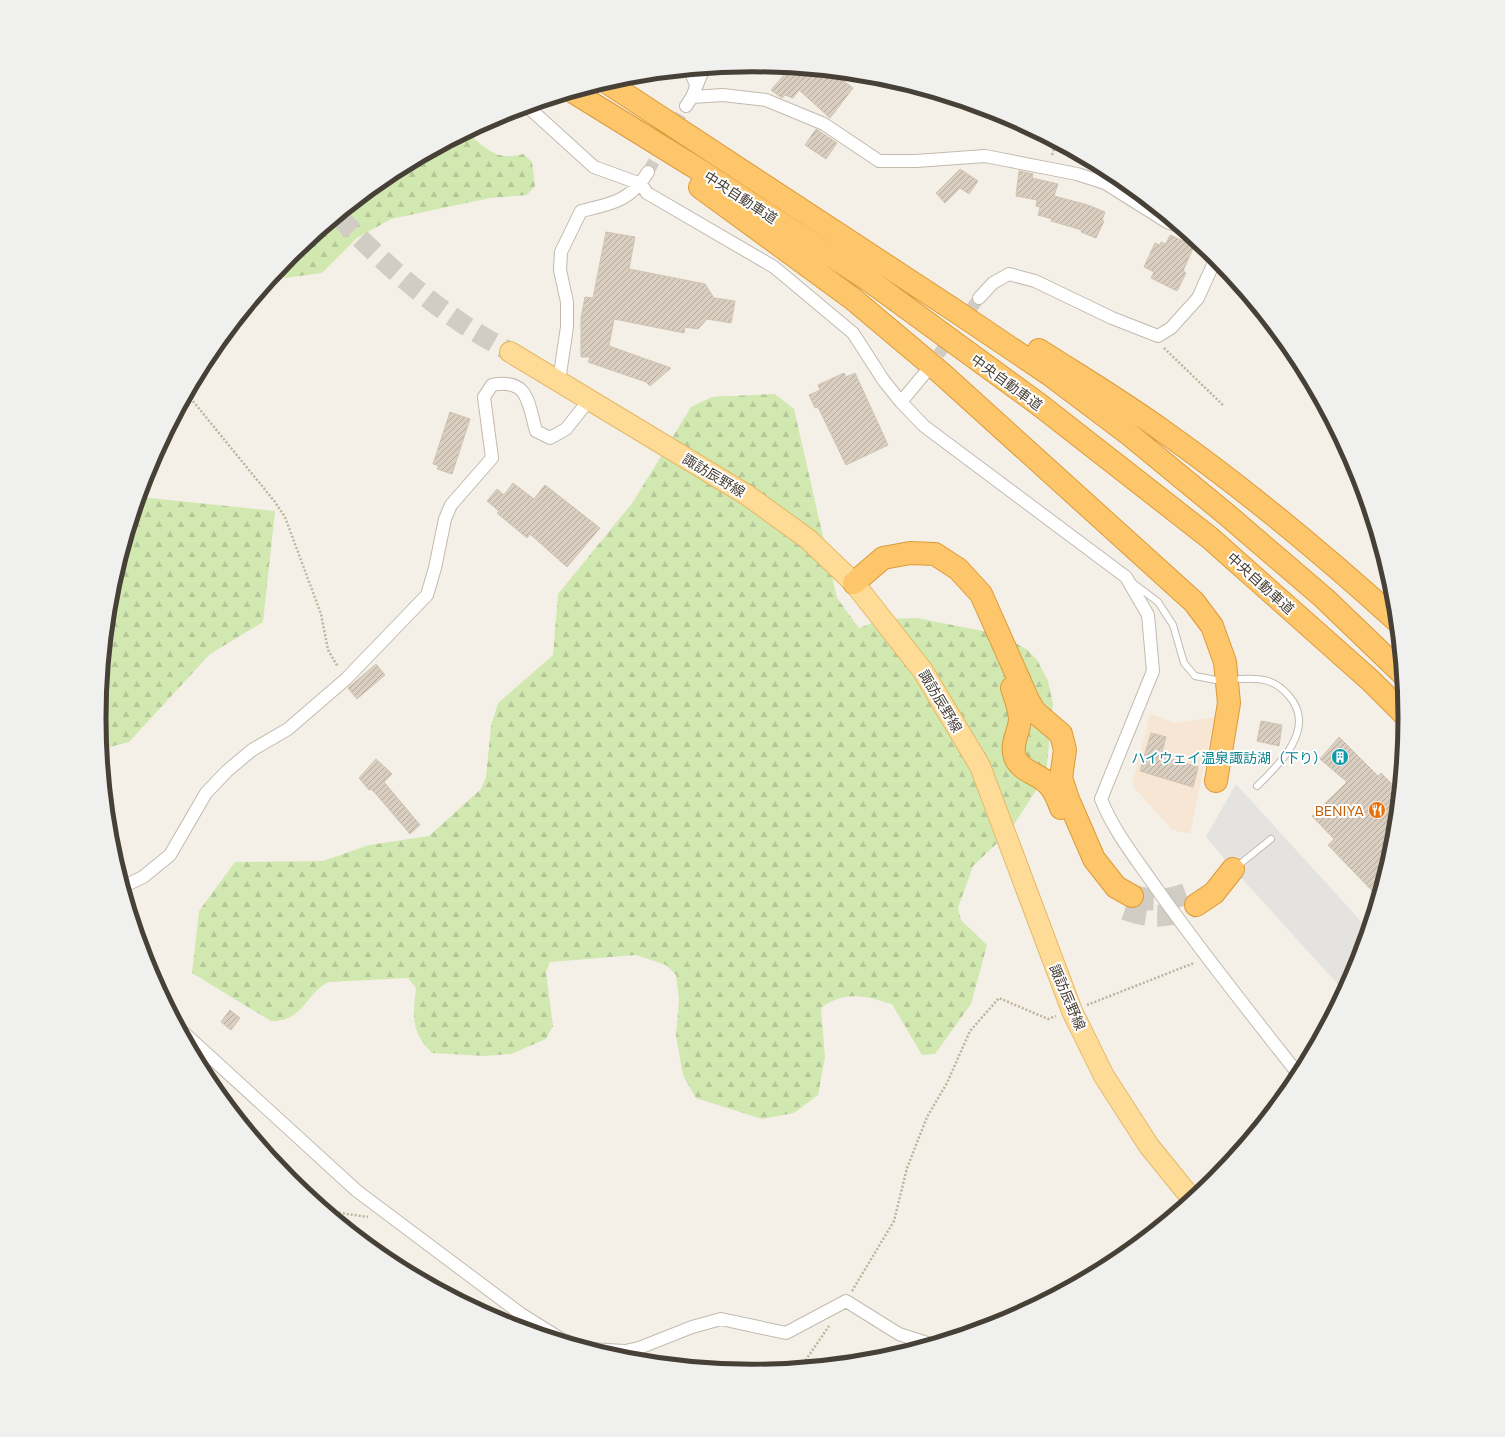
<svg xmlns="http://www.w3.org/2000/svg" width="1505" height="1437" font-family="Commissioner,'Noto Sans JP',sans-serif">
<defs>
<pattern id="forest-firs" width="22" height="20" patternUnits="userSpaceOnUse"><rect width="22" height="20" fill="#d2e8b1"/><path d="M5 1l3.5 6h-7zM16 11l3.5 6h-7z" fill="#b6c899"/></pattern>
<pattern id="building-hatch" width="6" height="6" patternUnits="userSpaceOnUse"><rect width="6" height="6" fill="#d9cec0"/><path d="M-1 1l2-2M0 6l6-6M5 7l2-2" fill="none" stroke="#b2a99d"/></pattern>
</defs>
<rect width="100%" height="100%" fill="#f4f0e8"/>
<!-- commercial -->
<path fill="#f6e6d3" d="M1150,714L1176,723L1214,717L1190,834L1172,830L1132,785Z"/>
<!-- forest -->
<path fill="url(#forest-firs)" d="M468,133C487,150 497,161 523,154L532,162L535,186L527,195L490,198L391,219L357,238L322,273L285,278L277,272L291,256L390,175Z
M775,394L794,409L837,598L859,628L883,619L917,618L998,634L1028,650L1037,660L1048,681L1053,704L1046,775L1009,832L973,866L958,908L961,920L987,945L971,1004L935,1054L922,1055L892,1004C865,996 845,990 821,1008L825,1057L818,1095L794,1113L762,1119L696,1098L683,1075L676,1036L679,999L676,975L666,965L636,955L550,962L546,972L553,1026L546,1039L511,1054L485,1056L432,1053C410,1031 413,1016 416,988L408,978L329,982C305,993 304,1022 271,1021L192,973L199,911L235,862L323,861L369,845L429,836L481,789L486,777L491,726L498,703L553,655L558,594L633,502L691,407L712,397Z
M140,497L275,511L263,622L210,654L129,742L102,749L99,718L112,591Z"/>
<!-- parking -->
<path fill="#e5e3e0" d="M1236,784L1368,929L1356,969L1344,991L1233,869L1206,837Z"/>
<!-- building -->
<path fill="url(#building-hatch)" stroke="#d0c3b1" d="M789,69L833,73L853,88L830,118L799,90L793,98L785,95L782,98L771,90Z
M816,129L837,143L826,159L805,145Z
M960,169L978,181L969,194L960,188L945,203L936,193Z
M1019,171L1033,174L1032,178L1058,184L1054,196L1088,205L1105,212L1102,220L1104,221L1096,238L1081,232L1082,230L1051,221L1052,219L1038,215L1040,207L1036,206L1037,200L1016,196Z
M606,232L635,237L629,269L705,284L714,298L735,301L731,323L707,319L698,329L685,327L684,333L614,319L609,346L671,368L650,386L646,382L588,362L590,357H581V318L585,297L593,298Z
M1170,235L1194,246L1183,271L1186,273L1177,291L1151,278L1154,272L1144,267L1155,243L1160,245L1161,242L1166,244Z
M844,373L846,377L855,373L888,445L846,465L818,407L815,408L809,395L820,390L818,385Z
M450,412L470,419L452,474L437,469L439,466L433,464Z
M513,483L534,499L545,485L600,528L567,567L530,534L527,538L497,513L499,511L487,501L497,489L504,495Z
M376,664L385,675L357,699L348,688Z
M1261,721L1282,725L1279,746L1257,741Z
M1151,733L1166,737L1161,756L1198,767L1193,787L1140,771Z
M1339,737L1378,776L1381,773L1399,791L1393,846L1378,897L1328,845L1334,839L1312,816L1347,782L1320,759Z
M376,759L392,774L384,782L420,825L410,834L376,794L371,789L369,790L359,778Z
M230,1010L240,1018L231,1030L221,1022Z"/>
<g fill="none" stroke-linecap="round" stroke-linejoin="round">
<!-- minor-tunnel -->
<path stroke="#d1cdc5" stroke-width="12" stroke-dasharray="12 6" stroke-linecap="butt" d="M648,172L686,106
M928,369L979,298"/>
<!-- primary-tunnel -->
<path stroke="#d1cdc5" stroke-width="20" stroke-dasharray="20 10" stroke-linecap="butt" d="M339,217C374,253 411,288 453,317C471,330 491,341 510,352"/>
<!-- motorway-tunnel -->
<path stroke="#d1cdc5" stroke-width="22" stroke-dasharray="22 11" stroke-linecap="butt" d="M1132,896C1151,901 1167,901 1186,894
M1125,909C1154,919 1169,918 1196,905"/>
<!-- service casing -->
<g stroke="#c3baae" stroke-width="8">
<path id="service" d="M687,71L695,90
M1133,583L1158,602L1173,625L1184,663L1195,676L1216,680
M1240,679C1261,678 1275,679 1289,696C1317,728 1280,764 1257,786
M1235,868L1271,839"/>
</g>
<!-- minor casing -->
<g stroke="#c3baae" stroke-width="14">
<path id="minor" d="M692,97L723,95L766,100L824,124L879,161H916L985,156L1077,174L1105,183L1167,222L1176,225
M686,106L692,97L703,70
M528,107L594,167L641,184L647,193L774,267L853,333L884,381L901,402L924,426L1126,577L1148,615L1153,671L1101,799C1114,832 1137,860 1157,889C1202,953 1251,1014 1299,1075
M979,298L993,283L1009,274L1035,281L1112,318L1158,336L1171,328L1198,298L1216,258
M559,381L567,327V302L560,270L561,252L581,211C611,204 631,201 648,172
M901,402L925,373
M124,886L143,877L170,855L206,793L227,771L252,750L288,729L346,679L427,595L435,568L445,519L451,505L492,458L484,397L492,385C529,378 528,403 536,431L550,438L566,429L589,400
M183,1032L357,1191L521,1314L561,1339L586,1348
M589,1349L625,1351L639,1348L692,1327L721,1319L786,1333L846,1301L899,1334L930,1344"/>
</g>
<!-- primary casing -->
<g stroke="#e4b966" stroke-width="22">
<path id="primary" d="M510,352L747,495L808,539L854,583L923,671L980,766L1072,1011L1104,1076L1149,1146L1192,1199"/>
</g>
<!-- motorway casing -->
<g stroke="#dd9a39" stroke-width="24">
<path id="motorway" d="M608,83L954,310L1049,374L1130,435L1226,514L1324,598L1402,673
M575,93L693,166L870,281L1041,406L1210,538L1370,680L1406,716
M700,187L853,299L941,373L1194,602L1212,626L1225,662L1229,703L1216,781
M1039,350C1081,377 1123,402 1163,431C1245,489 1322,553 1396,620
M854,583L883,558L910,553L935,554L958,569L981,594L1028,700L1035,712L1061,734L1065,750L1061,778L1068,799L1094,859L1116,887L1132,896
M1012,688C1015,697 1019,707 1020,718C1020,732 1010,743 1015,757C1021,772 1038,773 1048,784C1055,791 1058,800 1061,808
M1196,905L1214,893L1233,869"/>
</g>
<!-- path -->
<path stroke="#c1b29c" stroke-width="2.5" stroke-dasharray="2 2" stroke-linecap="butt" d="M1052,155L1056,143
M1164,348L1224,406
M188,395L275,502L285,517L321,614L328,650L338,667
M1087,1005L1194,963
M327,1211L368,1217
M852,1291L894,1221L907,1168L927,1117L947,1083L970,1031L999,998L1048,1019L1056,1016
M801,1367L829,1326"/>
<!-- service -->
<use href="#service" stroke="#fff" stroke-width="6"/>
<!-- minor -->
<use href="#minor" stroke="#fff" stroke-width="12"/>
<!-- primary -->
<use href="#primary" stroke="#fedc97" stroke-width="20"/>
<!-- motorway -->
<use href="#motorway" stroke="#fdc66a" stroke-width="22"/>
</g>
<!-- icons -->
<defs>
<g id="building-disc" transform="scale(0.9)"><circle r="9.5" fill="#0f9aa8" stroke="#fff"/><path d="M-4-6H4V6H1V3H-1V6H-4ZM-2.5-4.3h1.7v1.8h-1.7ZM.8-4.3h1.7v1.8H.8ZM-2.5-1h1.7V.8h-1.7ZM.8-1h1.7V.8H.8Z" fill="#fff"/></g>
<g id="restaurant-disc" transform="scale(0.9)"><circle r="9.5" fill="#e8710a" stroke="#fff"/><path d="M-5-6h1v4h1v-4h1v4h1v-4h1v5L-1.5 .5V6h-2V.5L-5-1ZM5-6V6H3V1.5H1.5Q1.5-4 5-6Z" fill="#fff"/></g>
</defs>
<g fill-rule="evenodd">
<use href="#building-disc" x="1340" y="757"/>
<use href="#restaurant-disc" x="1377" y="810"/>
</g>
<g text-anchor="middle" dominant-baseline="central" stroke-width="4" stroke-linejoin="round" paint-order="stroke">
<!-- street labels -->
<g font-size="14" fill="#474037" stroke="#fff">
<text transform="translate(741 197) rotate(33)">中央自動車道</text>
<text transform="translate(1007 382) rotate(36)">中央自動車道</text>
<text transform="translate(714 475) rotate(31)">諏訪辰野線</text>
<text transform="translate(1261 583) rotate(42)">中央自動車道</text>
<text transform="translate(941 701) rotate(59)">諏訪辰野線</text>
<text transform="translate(1068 997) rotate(67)">諏訪辰野線</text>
</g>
<!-- culture labels -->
<g font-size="14" fill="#0d838f" stroke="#fff" text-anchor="end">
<text x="1327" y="757">ハイウェイ温泉諏訪湖（下り）</text>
</g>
<!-- food labels -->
<g font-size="14" fill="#c56008" stroke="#fff" text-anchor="end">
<text x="1364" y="810">BENIYA</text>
</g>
</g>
<!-- crop -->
<path d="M0 0H1505V1437H0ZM106 718a646 646 0 1 1 1292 0a646 646 0 1 1-1292 0Z" fill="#f0f0ef" fill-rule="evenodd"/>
<path fill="none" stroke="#474037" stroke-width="5" d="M106 718a646 646 0 1 1 1292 0a646 646 0 1 1-1292 0Z"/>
</svg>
